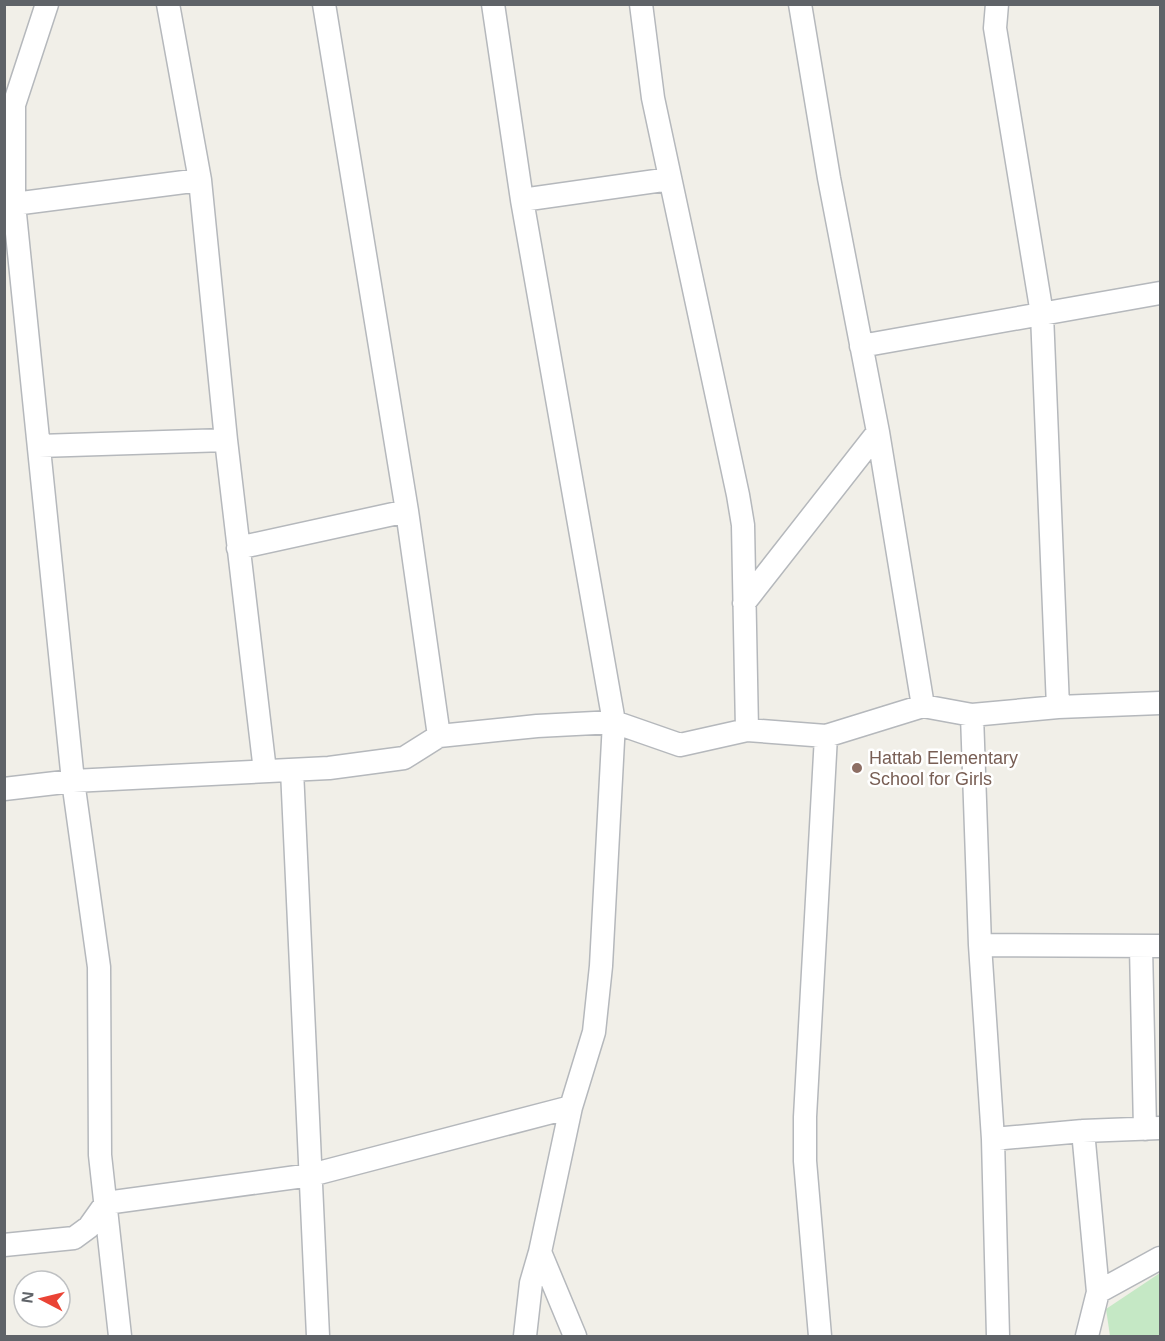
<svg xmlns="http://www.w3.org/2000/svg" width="1165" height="1341" font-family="Helvetica,sans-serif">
<rect width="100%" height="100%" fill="#f1efe8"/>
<!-- green -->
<path fill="#c5e8c5" d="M1160,1273V1336H1110L1106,1309Z"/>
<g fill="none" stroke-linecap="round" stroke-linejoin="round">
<!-- street casing -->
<g stroke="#b5b8bc" stroke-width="25">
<path id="street" d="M168,4L200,180L226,440L265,771
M324,4L407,511L439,736
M493,4L522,200L614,722L601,966L594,1032L571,1107L540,1252L531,1283L525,1336
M641,4L653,98L738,495L743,525L747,730
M800,4L829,178L878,432L923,706
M997,4L995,28L1042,314L1058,707
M14,107V204L73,781L99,967L100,1155L120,1336
M9,120L47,4
M522,200L670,179
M14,204L200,180
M861,346L1160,293
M39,446L226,440
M238,548L407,511
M744,603L878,432
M972,715L980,945L993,1139L998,1336
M292,770L318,1336
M4,789L73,781L329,768L404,758L439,736L537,726L614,722L680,745L747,730L826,736L923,706L972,715L1058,707L1160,703
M980,945L1160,946
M1141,947L1145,1129
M1083,1131L1098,1292L1087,1336
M993,1139L1083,1131L1160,1128
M4,1245L74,1238L89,1227L106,1203L311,1175L571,1107
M540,1252L575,1336
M1098,1292L1160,1258
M820,1336L805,1161V1117L826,736"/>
</g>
<!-- street -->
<use href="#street" stroke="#fff" stroke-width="22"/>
</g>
<!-- markers -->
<circle fill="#8d6e63" stroke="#fff" stroke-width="2" cx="857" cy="768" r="6"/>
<g text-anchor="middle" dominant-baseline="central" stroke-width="5" stroke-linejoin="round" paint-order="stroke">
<!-- education labels -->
<g font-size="18" fill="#785e54" stroke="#fff" text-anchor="start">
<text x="869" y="758">Hattab Elementary<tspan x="869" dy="21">School for Girls</tspan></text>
</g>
</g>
<!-- border -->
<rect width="1165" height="1341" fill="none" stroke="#5f6368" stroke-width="12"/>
<!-- north arrow -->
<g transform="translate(42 1299) rotate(277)"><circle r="28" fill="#ffffff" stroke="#bfc1c3" stroke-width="1.5"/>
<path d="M0-4.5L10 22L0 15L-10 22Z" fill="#ea4335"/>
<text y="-9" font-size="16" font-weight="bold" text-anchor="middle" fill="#5f6368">N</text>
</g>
</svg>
